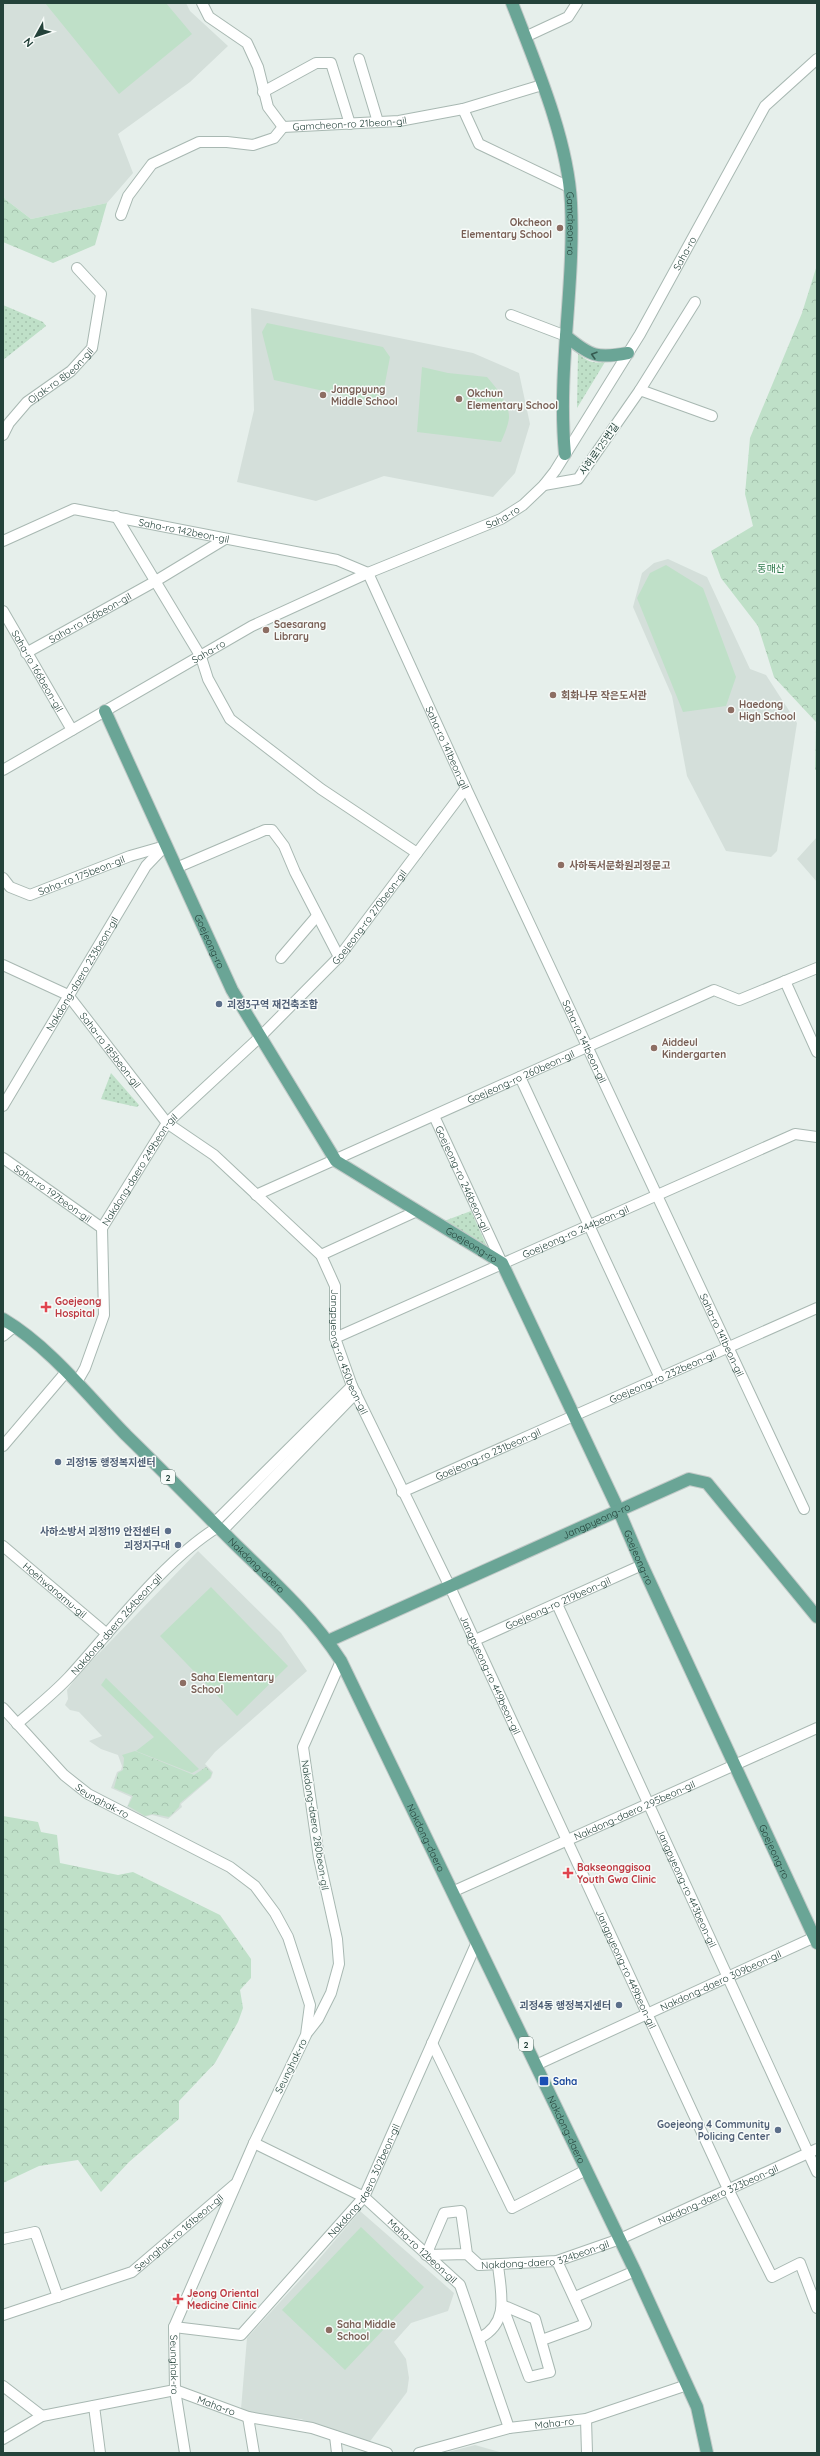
<svg xmlns="http://www.w3.org/2000/svg" width="820" height="2456" font-family="Quicksand,'Noto Sans KR',sans-serif">
<defs>
<pattern id="forest-crowns" width="20" height="18" patternUnits="userSpaceOnUse"><rect width="20" height="18" fill="#bfe0c8"/><path d="M2 6a3 3 0 1 1 6 0M12 15a3 3 0 1 1 6 0" fill="none" stroke="#a4c1ad"/></pattern>
<pattern id="park-dots" width="8" height="8" patternUnits="userSpaceOnUse"><rect width="8" height="8" fill="#bfe0c8"/><path d="M2 2h.1M6 6h.1" fill="none" stroke="#a4c1ad" stroke-width="1.8" stroke-linecap="round"/></pattern>
</defs>
<rect width="100%" height="100%" fill="#e6efeb"/>
<!-- built -->
<path fill="#d4dfda" d="M3,3H186L190,11L228,46L190,82L118,134L133,173L107,203L31,219L5,199L3,194Z
M251,308L473,353L519,373L530,424L515,473L493,497L384,476L316,501L237,482L254,410Z
M668,559L707,577L750,669L766,675L797,723L777,851L771,857L726,851L687,776L672,696L633,607L642,573L654,563Z
M817,837V882L797,859Z
M198,1551L281,1633L307,1671L215,1752L205,1764L213,1772L211,1778L181,1804L182,1807L168,1819L152,1815L144,1817L127,1807L131,1797L111,1788L117,1772L121,1770L122,1766L118,1755L101,1749L89,1741L102,1736L79,1712L70,1710L65,1705L68,1699L67,1690L78,1675Z
M360,2211L454,2293L448,2311L411,2323L394,2342L406,2359L409,2378L407,2392L368,2444L301,2419L254,2416L241,2409L247,2338L314,2265Z
M475,2445L503,2453H444Z"/>
<!-- grass -->
<path fill="#bfe0c8" d="M45,3H166L192,34L119,94Z
M267,323L383,347L390,357L382,399L378,403L274,380L262,332Z
M422,367L448,373L487,377C495,386 510,404 509,418C508,426 504,435 501,442L417,432Z
M666,565L703,588L736,677L726,706L683,712L637,598L650,573Z
M211,1587L288,1666L237,1716L160,1636Z
M106,1678L199,1769L192,1773L136,1751L154,1737L101,1685Z
M361,2227L424,2287L345,2370L282,2310Z"/>
<!-- forest -->
<path fill="url(#forest-crowns)" d="M3,194L5,199L31,219L107,203L95,245L53,263L3,242Z
M817,265V770H815L816,722L774,677L758,626L721,578L711,551L753,526L745,494L750,438L802,313Z
M135,1751L194,1775L206,1767L212,1773L210,1778L180,1803L179,1807L169,1817L153,1814L145,1816L128,1806L133,1796L114,1788L118,1773L123,1770L124,1758L122,1755Z
M3,1816L38,1822L41,1832L57,1835L60,1863L118,1875L133,1872L220,1915L251,1959V1978L240,1990L243,2008L238,2022L215,2063L179,2101V2119L129,2162L101,2192L78,2160L39,2166L3,2183Z"/>
<!-- park -->
<path fill="url(#park-dots)" d="M3,305L43,322L46,326L3,360Z
M578,353C586,361 593,364 605,362L577,408Z
M111,1073L139,1105L137,1107L101,1099Z
M471,1211L493,1260L436,1224Z"/>
<g fill="none" stroke-linecap="round" stroke-linejoin="round">
<!-- minor casing -->
<g stroke="#a8b8b2" stroke-width="12">
<g id="minor">
<path id="s1" d="M202,3L209,17L247,43L258,67L268,107L283,127L399,121L463,109L542,85"/>
<path d="M525,37L568,17L577,3"/>
<path d="M359,59L378,122"/>
<path d="M263,92L316,63H331L350,124"/>
<path d="M463,109L479,144L569,187"/>
<path d="M121,215L128,196L152,164L199,142H227L253,145L274,138L283,127"/>
<path d="M511,315L566,336"/>
<path d="M640,390L695,302"/>
<path id="s2" d="M3,435L9,423L27,402L71,371L92,348L101,294L77,268"/>
<path d="M544,485L578,479L640,390L712,416"/>
<path d="M116,516L201,657L208,679L230,719L321,789L417,853"/>
<path id="s3" d="M3,541L74,509L337,560L368,573"/>
<path id="s4" d="M368,573L466,788L804,1509"/>
<path id="s5" d="M3,611L72,730"/>
<path id="s6" d="M26,653L154,582L225,539"/>
<path id="s7" d="M3,770L252,626L368,573L501,519L523,505L544,485L555,471L640,334L765,106L817,59"/>
<path d="M176,868L265,830H272L284,846L295,872L339,957"/>
<path id="s8" d="M3,878L10,887L30,895L130,856L165,846"/>
<path d="M281,958L317,916"/>
<path id="s9" d="M3,965L68,995L167,1123L214,1155L321,1255L335,1286V1338L352,1386L450,1587L728,2189L772,2277L800,2263L817,2308"/>
<path d="M785,981L817,1052"/>
<path d="M520,1077L660,1378"/>
<path id="s10" d="M3,1106L146,866L165,846"/>
<path id="s11" d="M434,1116L502,1263"/>
<path id="s12" d="M3,1158L102,1228"/>
<path id="s13" d="M256,1195L714,990L739,1000L817,968"/>
<path d="M321,1255L417,1211"/>
<path d="M3,1336L15,1326"/>
<path id="s14" d="M335,1338L795,1134L817,1137"/>
<path id="s15" d="M77,1382L85,1368L104,1315L102,1228L167,1123L261,1036L339,957L466,788"/>
<path d="M3,1446L66,1372"/>
<path id="s16" d="M402,1492L817,1308"/>
<path d="M214,1523L352,1386"/>
<path d="M222,1531L356,1393"/>
<path id="s17" d="M3,1546L107,1634"/>
<path id="s18" d="M557,1604L817,2172"/>
<path id="s19" d="M473,1641L642,1565"/>
<path id="s20" d="M3,1708L64,1775L88,1794L230,1867L255,1886L275,1913L288,1937L310,2005L306,2035L254,2143L174,2327L175,2390L185,2453"/>
<path id="s21" d="M17,1724C34,1709 53,1694 69,1677C113,1629 163,1561 218,1527"/>
<path id="s22" d="M452,1892L817,1728"/>
<path d="M307,2033L318,2019L331,1993L339,1964L337,1939L319,1858L303,1747L341,1661"/>
<path d="M432,2043L512,2208L586,2170"/>
<path id="s23" d="M536,2065L817,1936"/>
<path id="s24" d="M254,2143L364,2197L460,2285L509,2428"/>
<path d="M3,2239L35,2232L58,2297"/>
<path id="s25" d="M467,2254L461,2211L444,2213L426,2255L467,2254L479,2265L557,2261L620,2239L817,2149"/>
<path d="M575,2297L635,2271"/>
<path d="M502,2305L535,2319L550,2372L529,2377Z"/>
<path id="s26" d="M3,2315L132,2272L234,2185"/>
<path id="s27" d="M174,2327L241,2335L364,2197L477,1942"/>
<path d="M480,2338C510,2322 501,2294 498,2265"/>
<path d="M542,2340L586,2324L557,2261"/>
<path d="M3,2386L42,2416"/>
<path d="M94,2406L100,2453"/>
<path d="M248,2417L254,2453"/>
<path d="M586,2419L587,2453"/>
<path d="M335,2436L337,2453"/>
<path id="s28" d="M3,2439L42,2416L175,2390L248,2417L312,2428L387,2453"/>
<path id="s29" d="M419,2453L509,2428L586,2419L687,2385"/>
</g>
</g>
<!-- major casing -->
<g stroke="#c2cac8" stroke-width="14">
<g id="major">
<path id="s30" d="M512,3C535,63 568,139 571,203C575,287 557,370 565,454"/>
<path d="M566,336C590,356 597,359 628,353"/>
<path id="s31" d="M105,711L232,990L336,1161L502,1263L619,1511L642,1565L817,1943"/>
<path id="s32" d="M3,1319C50,1347 88,1396 126,1435C163,1471 199,1508 235,1544C273,1581 312,1616 341,1661L635,2271L697,2407L707,2453"/>
<path id="s33" d="M328,1641L689,1479L707,1483L817,1617"/>
</g>
</g>
<!-- minor -->
<use href="#minor" stroke="#fff" stroke-width="10"/>
<!-- major -->
<use href="#major" stroke="#6aa596" stroke-width="12"/>
</g>
<!-- one-way arrows -->
<defs><path id="oneway-chevron" d="M-2-3.5L2.5 0L-2 3.5" fill="none" stroke-width="1.6" stroke-linecap="round" stroke-linejoin="round"/></defs>
<use stroke="#365b51" href="#oneway-chevron" transform="translate(594 355) rotate(-164)"/>
<!-- markers -->
<g fill="#8d6e63" stroke="#f7fbf9" stroke-width="1.5">
<circle cx="560" cy="228" r="4"/>
<circle cx="323" cy="395" r="4"/>
<circle cx="459" cy="399" r="4"/>
<circle cx="266" cy="630" r="4"/>
<circle cx="553" cy="695" r="4"/>
<circle cx="731" cy="710" r="4"/>
<circle cx="561" cy="865" r="4"/>
<circle cx="654" cy="1048" r="4"/>
<circle cx="183" cy="1683" r="4"/>
<circle cx="329" cy="2330" r="4"/>
</g>
<g fill="#5c6f8a" stroke="#f7fbf9" stroke-width="1.5">
<circle cx="219" cy="1004" r="4"/>
<circle cx="58" cy="1462" r="4"/>
<circle cx="168" cy="1531" r="4"/>
<circle cx="178" cy="1545" r="4"/>
<circle cx="619" cy="2005" r="4"/>
<circle cx="778" cy="2130" r="4"/>
</g>
<g fill="#e0444e" stroke="#f7fbf9" stroke-width="1.5">
<path d="M44 1301h4v4h4v4h-4v4h-4v-4h-4v-4h4z"/>
<path d="M566 1867h4v4h4v4h-4v4h-4v-4h-4v-4h4z"/>
<path d="M176 2293h4v4h4v4h-4v4h-4v-4h-4v-4h4z"/>
</g>
<rect fill="#1a4fb4" stroke="#f7fbf9" stroke-width="1.5" x="539" y="2076" width="10" height="10" rx="2"/>
<g text-anchor="middle" dominant-baseline="central" stroke-width="3" stroke-linejoin="round" paint-order="stroke">
<!-- shield labels -->
<g fill="#f7fbf9" stroke="#637a73" stroke-width="1">
<rect x="161" y="1470" width="14" height="14" rx="3"/>
<rect x="519" y="2037" width="14" height="14" rx="3"/>
</g>
<g font-size="9" font-weight="bold" fill="#24423a">
<text x="168" y="1477">2</text>
<text x="526" y="2044">2</text>
</g>
<!-- street labels -->
<g font-size="10" fill="#24423a" stroke="#f7fbf9">
<text stroke="none"><textPath href="#s1" startOffset="221">Gamcheon-ro 21beon-gil</textPath></text>
<text stroke="none"><textPath href="#s30" startOffset="230">Gamcheon-ro</textPath></text>
<text stroke="none"><textPath href="#s7" startOffset="885">Saha-ro</textPath></text>
<text stroke="none"><textPath href="#s2" startOffset="84">Ojak-ro 8beon-gil</textPath></text>
<text transform="translate(599 449) rotate(-55)">사하로125번길</text>
<text stroke="none"><textPath href="#s7" startOffset="561">Saha-ro</textPath></text>
<text stroke="none"><textPath href="#s3" startOffset="190">Saha-ro 142beon-gil</textPath></text>
<text stroke="none"><textPath href="#s6" startOffset="73">Saha-ro 156beon-gil</textPath></text>
<text stroke="none"><textPath href="#s7" startOffset="237">Saha-ro</textPath></text>
<text stroke="none"><textPath href="#s5" startOffset="69">Saha-ro 166beon-gil</textPath></text>
<text stroke="none"><textPath href="#s4" startOffset="192">Saha-ro 141beon-gil</textPath></text>
<text stroke="none"><textPath href="#s8" startOffset="88">Saha-ro 175beon-gil</textPath></text>
<text stroke="none"><textPath href="#s15" startOffset="572">Goejeong-ro 270beon-gil</textPath></text>
<text stroke="none"><textPath href="#s31" startOffset="253">Goejeong-ro</textPath></text>
<text stroke="none"><textPath href="#s10" startOffset="154">Nakdong-daero 233beon-gil</textPath></text>
<text stroke="none"><textPath href="#s4" startOffset="516">Saha-ro 141beon-gil</textPath></text>
<text stroke="none"><textPath href="#s9" startOffset="141">Saha-ro 185beon-gil</textPath></text>
<text stroke="none"><textPath href="#s13" startOffset="290">Goejeong-ro 260beon-gil</textPath></text>
<text stroke="none"><textPath href="#s15" startOffset="229">Nakdong-daero 249beon-gil</textPath></text>
<text stroke="none"><textPath href="#s11" startOffset="69">Goejeong-ro 246beon-gil</textPath></text>
<text stroke="none"><textPath href="#s12" startOffset="61">Saha-ro 197beon-gil</textPath></text>
<text stroke="none"><textPath href="#s14" startOffset="263">Goejeong-ro 244beon-gil</textPath></text>
<text stroke="none"><textPath href="#s31" startOffset="666">Goejeong-ro</textPath></text>
<text stroke="none"><textPath href="#s4" startOffset="840">Saha-ro 141beon-gil</textPath></text>
<text stroke="none"><textPath href="#s9" startOffset="539">Jangpyeong-ro 450beon-gil</textPath></text>
<text stroke="none"><textPath href="#s16" startOffset="285">Goejeong-ro 232beon-gil</textPath></text>
<text stroke="none"><textPath href="#s16" startOffset="94">Goejeong-ro 231beon-gil</textPath></text>
<text stroke="none"><textPath href="#s33" startOffset="294">Jangpyeong-ro</textPath></text>
<text stroke="none"><textPath href="#s31" startOffset="1026">Goejeong-ro</textPath></text>
<text stroke="none"><textPath href="#s32" startOffset="354">Nakdong-daero</textPath></text>
<text stroke="none"><textPath href="#s17" startOffset="68">Hoehwanamu-gil</textPath></text>
<text stroke="none"><textPath href="#s19" startOffset="93">Goejeong-ro 219beon-gil</textPath></text>
<text stroke="none"><textPath href="#s21" startOffset="141">Nakdong-daero 264beon-gil</textPath></text>
<text stroke="none"><textPath href="#s9" startOffset="894">Jangpyeong-ro 449beon-gil</textPath></text>
<text stroke="none"><textPath href="#s20" startOffset="137">Seunghak-ro</textPath></text>
<text stroke="none"><textPath href="#s22" startOffset="200">Nakdong-daero 295beon-gil</textPath></text>
<text transform="translate(315 1825) rotate(81)">Nakdong-daero 280beon-gil</text>
<text stroke="none"><textPath href="#s32" startOffset="678">Nakdong-daero</textPath></text>
<text stroke="none"><textPath href="#s31" startOffset="1350">Goejeong-ro</textPath></text>
<text stroke="none"><textPath href="#s18" startOffset="312">Jangpyeong-ro 443beon-gil</textPath></text>
<text stroke="none"><textPath href="#s9" startOffset="1218">Jangpyeong-ro 449beon-gil</textPath></text>
<text stroke="none"><textPath href="#s23" startOffset="203">Nakdong-daero 309beon-gil</textPath></text>
<text transform="translate(291 2066) rotate(-64)">Seunghak-ro</text>
<text stroke="none"><textPath href="#s32" startOffset="1002">Nakdong-daero</textPath></text>
<text stroke="none"><textPath href="#s27" startOffset="266">Nakdong-daero 302beon-gil</textPath></text>
<text stroke="none"><textPath href="#s25" startOffset="416">Nakdong-daero 323beon-gil</textPath></text>
<text stroke="none"><textPath href="#s26" startOffset="197">Seunghak-ro 161beon-gil</textPath></text>
<text stroke="none"><textPath href="#s24" startOffset="202">Maha-ro 12beon-gil</textPath></text>
<text stroke="none"><textPath href="#s25" startOffset="231">Nakdong-daero 324beon-gil</textPath></text>
<text stroke="none"><textPath href="#s20" startOffset="833">Seunghak-ro</textPath></text>
<text stroke="none"><textPath href="#s28" startOffset="225">Maha-ro</textPath></text>
<text stroke="none"><textPath href="#s29" startOffset="139">Maha-ro</textPath></text>
</g>
<!-- education labels -->
<g font-size="10" font-weight="bold" fill="#785e54" stroke="#f7fbf9" text-anchor="start">
<text x="552" y="222" text-anchor="end">Okcheon<tspan x="552" dy="12">Elementary School</tspan></text>
<text x="331" y="389">Jangpyung<tspan x="331" dy="12">Middle School</tspan></text>
<text x="467" y="393">Okchun<tspan x="467" dy="12">Elementary School</tspan></text>
<text x="274" y="624">Saesarang<tspan x="274" dy="12">Library</tspan></text>
<text x="561" y="695">회화나무 작은도서관</text>
<text x="739" y="704">Haedong<tspan x="739" dy="12">High School</tspan></text>
<text x="569" y="865">사하독서문화원괴정문고</text>
<text x="662" y="1042">Aiddeul<tspan x="662" dy="12">Kindergarten</tspan></text>
<text x="191" y="1677">Saha Elementary<tspan x="191" dy="12">School</tspan></text>
<text x="337" y="2324">Saha Middle<tspan x="337" dy="12">School</tspan></text>
</g>
<!-- park labels -->
<g font-size="10" fill="#2d7a4b" stroke="#f7fbf9">
<text x="771" y="568">동매산</text>
</g>
<!-- service labels -->
<g font-size="10" font-weight="bold" fill="#4e5e75" stroke="#f7fbf9" text-anchor="end">
<text x="227" y="1004" text-anchor="start">괴정3구역 재건축조합</text>
<text x="66" y="1462" text-anchor="start">괴정1동 행정복지센터</text>
<text x="160" y="1531">사하소방서 괴정119 안전센터</text>
<text x="170" y="1545">괴정지구대</text>
<text x="611" y="2005">괴정4동 행정복지센터</text>
<text x="770" y="2124">Goejeong 4 Community<tspan x="770" dy="12">Policing Center</tspan></text>
</g>
<!-- health labels -->
<g font-size="10" font-weight="bold" fill="#be3a42" stroke="#f7fbf9" text-anchor="start">
<text x="55" y="1301">Goejeong<tspan x="55" dy="12">Hospital</tspan></text>
<text x="577" y="1867">Bakseonggisoa<tspan x="577" dy="12">Youth Gwa Clinic</tspan></text>
<text x="187" y="2293">Jeong Oriental<tspan x="187" dy="12">Medicine Clinic</tspan></text>
</g>
<!-- transit labels -->
<g font-size="10" font-weight="bold" fill="#164399" stroke="#f7fbf9" text-anchor="start">
<text x="553" y="2081">Saha</text>
</g>
</g>
<!-- border -->
<rect width="820" height="2456" fill="none" stroke="#24423a" stroke-width="8"/>
<!-- north arrow -->
<g transform="translate(36 36) rotate(230)" stroke="#f7fbf9" stroke-width="3" paint-order="stroke">
<path d="M0-3L7 15L0 10L-7 15Z" fill="#24423a"/>
<text y="-6" font-size="11" font-weight="bold" text-anchor="middle" fill="#24423a">N</text>
</g>
</svg>
